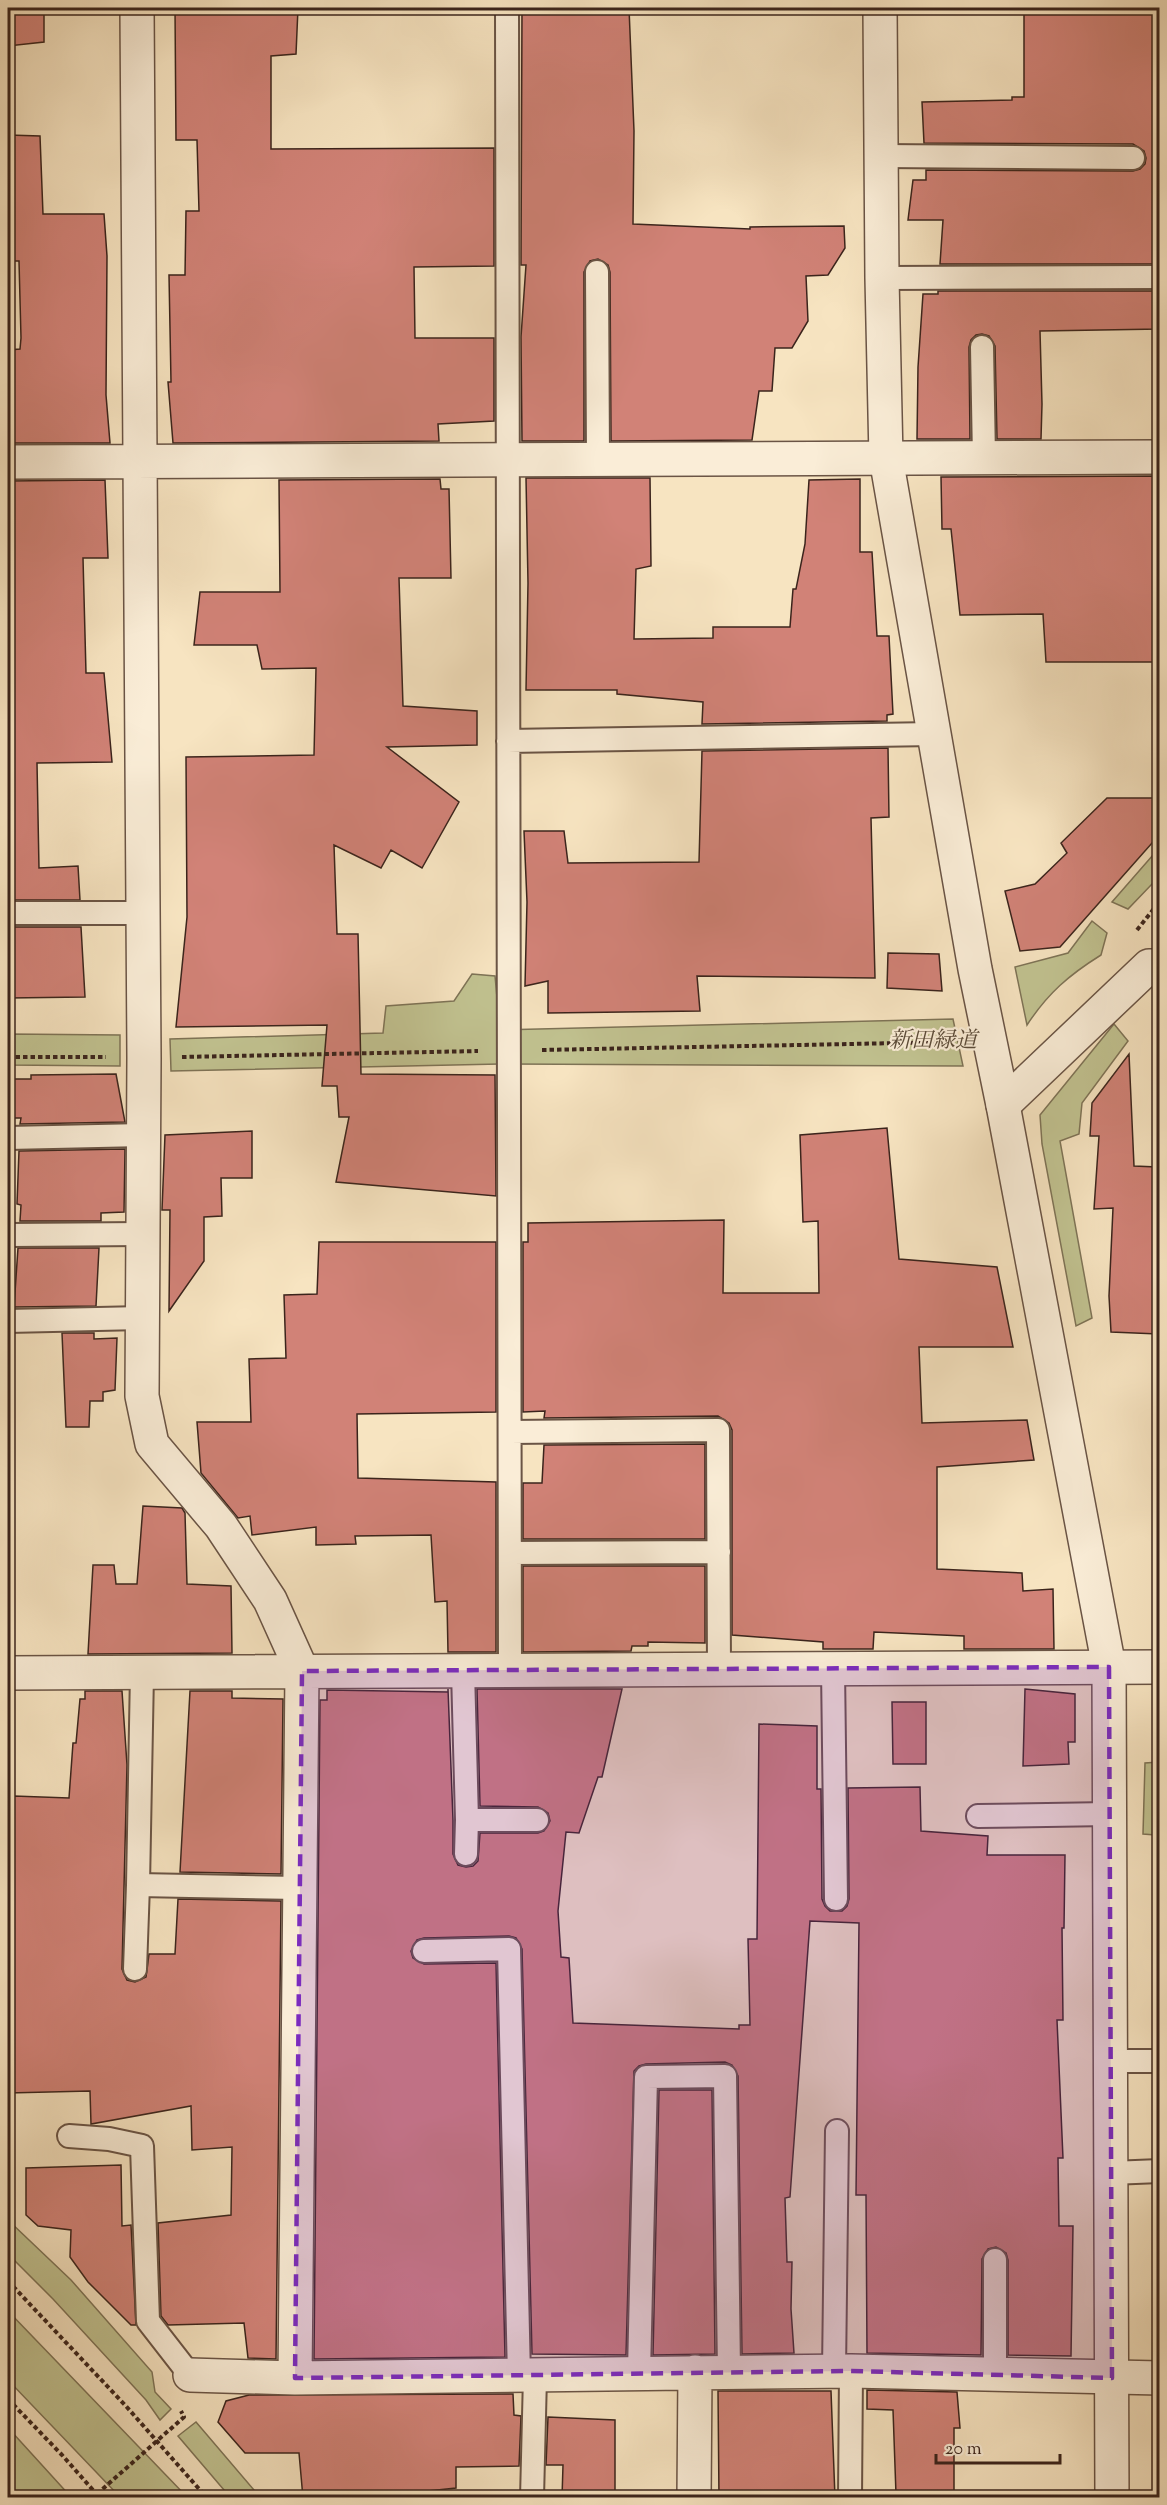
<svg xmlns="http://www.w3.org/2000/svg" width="1167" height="2505" font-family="'Sorts Mill Goudy','Noto Serif JP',serif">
<rect width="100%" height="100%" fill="#f7e4c1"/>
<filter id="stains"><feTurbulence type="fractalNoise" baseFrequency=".00333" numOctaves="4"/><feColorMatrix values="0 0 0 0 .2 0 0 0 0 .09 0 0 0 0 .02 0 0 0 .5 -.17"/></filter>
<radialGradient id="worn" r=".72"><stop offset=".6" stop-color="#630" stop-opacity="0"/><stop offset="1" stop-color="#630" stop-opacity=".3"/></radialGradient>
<!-- green -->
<path fill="#c1c290" stroke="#7e7356" stroke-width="1.5" d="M1153,855V883L1128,909L1112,902Z
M1092,921L1107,933L1101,955C1069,975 1048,993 1027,1025L1015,967L1068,953Z
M472,974L495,976L500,1030L953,1019L963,1066L500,1064L171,1071L170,1039L383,1033L386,1006L454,1001Z
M1114,1024L1128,1041L1082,1103L1079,1134L1060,1141L1092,1318L1076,1326L1042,1144L1040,1115Z
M8,1034L120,1035V1066L8,1065Z
M1159,1762V1818L1155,1819V1835L1143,1834L1145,1763Z
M8,2220L71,2280L152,2372L155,2392L171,2409L160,2420L146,2400L53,2299L8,2254Z
M8,2311L187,2497H120L8,2380Z
M196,2422L260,2497H230L178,2436Z
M8,2428L11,2431L71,2497H8Z"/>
<!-- building -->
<path fill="#d18277" stroke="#3b241c" stroke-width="1.5" d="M8,8H44V42L8,46Z
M175,8H298L296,54L271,56V149L494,148V266L414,267L415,338H494V421L438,424L439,441L173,443L168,382H171L169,275H185L186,211H199L197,140H176Z
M522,8H629L634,131L633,224L750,229V227L844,226L845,248L828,275L806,276L808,321L792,348H775L772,391H759L752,440L611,441L610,272L608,265L598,259L590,261L584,272V441H522L521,337L526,265H521Z
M1024,8H1160V264H940L943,220H908L913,180H926V170L1133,171L1140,169L1145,164L1146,158L1144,151L1133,144L924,143L922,102L1012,100V97H1024Z
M8,135L40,136L43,214H104L107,256L106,395L110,443H8V350L20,349L21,338L19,261H8Z
M938,291H1160V329L1040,331L1042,404L1041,439H997L995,346L989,336L982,334L976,335L971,340L969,347L970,439H917L918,367L923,294H938Z
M1160,476V662H1046L1043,614L960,615L951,529H942L941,477Z
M526,478H650L651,566L636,569L634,639L713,638V627H790L793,589H796L805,544L809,480L860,479V552H872L877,636H889L893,714L887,715V721L702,724L703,702L617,694V690H526L528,583Z
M440,479L441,489H449L451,578H399L403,706L477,711V745L387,747L459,802L422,868L391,850L381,868L334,845L337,934H358L361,1074L495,1075L496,1196L336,1182L349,1117H339L337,1086H322L327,1025L176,1027L187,917L186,757L314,755L316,668L262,669L257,645H194L200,592H280L279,480Z
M105,480L108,558H83L86,673H104L112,762L37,763L39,868L78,866L80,900H8V481Z
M888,748L889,817L871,818L875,978L697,976L700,1011L548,1013V981L525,986L527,902L524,831H564L568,863L699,862L702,751Z
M1107,798H1160V834L1060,947L1020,951L1005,891L1035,884L1067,853L1061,843Z
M8,927H81L85,997L8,998Z
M888,953L939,954L942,991L887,988Z
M1129,1054L1134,1166L1157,1167L1160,1232L1158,1334L1111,1332L1109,1296L1113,1208L1094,1209L1099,1136H1090L1092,1103Z
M116,1074L125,1122L20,1124L21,1118H8V1079H31V1075Z
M887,1128L899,1259L997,1267L1013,1347H919L922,1423L1027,1420L1034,1460L937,1467V1569L1022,1573L1023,1591L1053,1589L1054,1649H964V1636L874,1632L873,1649H823V1642L732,1635V1430L729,1423L718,1416L544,1418L545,1411L523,1412V1242H528V1223L724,1220L723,1293H819L818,1221L803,1222L800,1135Z
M252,1131V1178H221L222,1216L204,1217V1261L169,1311L170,1210H162L165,1135Z
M125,1149L124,1212L101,1213V1221H20L21,1205L17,1204L19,1151Z
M319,1242H496V1412L357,1414L358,1478L496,1482V1652H448L447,1601L435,1602L431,1535L355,1536L356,1544L316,1545V1527L252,1535L250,1516L238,1518L201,1473L197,1422H251L249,1359L286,1358L284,1295L317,1294Z
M18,1248H99L96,1306L14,1307Z
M62,1333H94V1339L117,1338L115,1390L103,1392V1401H90L89,1427H66Z
M705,1444V1539H523V1483H542L544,1445Z
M143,1506L182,1508L185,1513L187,1584L231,1586L232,1653L88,1654L93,1565H114L116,1584H137Z
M523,1566H705V1643L648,1642V1646H632L631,1651L523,1652Z
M448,1689L453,1820V1854L458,1865L466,1867L473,1866L478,1861L480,1833H538L544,1831L550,1821L548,1813L538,1807L480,1806L477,1689H622L602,1777H598L579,1833L566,1832L558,1911L561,1957L569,1958L573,2023L739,2029V2025H750L748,1939H757L759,1724L817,1726V1789H821L822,1899L825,1906L830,1911H842L847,1906L849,1899L848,1788L920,1787L921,1831L988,1836L987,1855H1065L1064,1928H1062L1063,2020H1057L1063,2158H1058L1059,2226H1073L1071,2356L1008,2355V2260L1006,2253L996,2247L988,2249L982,2259L981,2355L867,2353L866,2195H856L859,1923L810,1921L790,2197L785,2198L787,2262H792L791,2309L794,2353L742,2354L738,2076L732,2065L725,2062L646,2064L639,2066L634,2071L626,2355L532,2354L522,1949L516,1938L509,1936L424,1938L417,1940L411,1951L413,1958L424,1964L496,1963L505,2357L314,2359L320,1700H327V1690L448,1692Z
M1025,1689L1075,1694V1742H1068L1069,1764L1023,1766Z
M85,1691H122L127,1765L122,1969L127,1980L135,1982L146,1977L149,1954H175L178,1899L281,1901L276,2359L248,2358L244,2323L168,2325L161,2316L158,2223L231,2215L232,2147L192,2150L191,2106L91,2124L90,2091L8,2093V1813L12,1812L14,1796L69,1798L73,1743H76L80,1699H85Z
M190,1691H232V1698L283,1699L281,1874L180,1872Z
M892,1702H926V1764H893Z
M659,2090H712L715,2354L653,2355Z
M121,2165L122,2226L131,2225L136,2325H131L88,2282L70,2257L71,2230L38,2226L26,2215V2168Z
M867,2390L957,2392L960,2428H954V2498H904L903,2493L896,2494L893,2410L867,2409Z
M718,2391H831L835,2498H719Z
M513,2394L514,2415L521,2416L519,2466L456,2467V2488L390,2495V2498H303L299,2453H245L218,2422L226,2401L249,2395Z
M548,2417L615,2420V2498H562L563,2465H546Z"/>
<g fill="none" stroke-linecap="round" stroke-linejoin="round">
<!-- service casing -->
<g stroke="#6a5445" stroke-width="26">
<path id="service" d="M507,8L510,1671
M881,156L1133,158
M597,272L598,459
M882,278L1160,277
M982,347L984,458
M508,741L934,734
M8,913H143
M8,1138L143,1135
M10,1235L143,1234
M8,1321L142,1318
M510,1432L718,1430L719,1669
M510,1553L719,1552
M833,1669L836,1899
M463,1671L467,1820H537
M142,1673L138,1885L299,1888
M978,1816L1109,1814
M466,1854L467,1820
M424,1951L509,1949L519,2376
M135,1969L138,1885
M1111,2061H1160
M69,2136L109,2139L142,2146L148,2321L190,2375
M1111,2173L1160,2171
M834,2371L837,2131
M639,2372L646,2077L725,2076L729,2371
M995,2375V2260
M532,2498L535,2376
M850,2498L851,2371"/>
</g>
<!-- minor casing -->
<g stroke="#6a5445" stroke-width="36">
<path id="minor" d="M137,8L144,1058L142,1396L152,1444L221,1526L270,1600L302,1671L295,2378
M8,462L1160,457
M1003,1105L1149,966H1160
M8,1673L1160,1667
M190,2375L295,2378L851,2371L1160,2378
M694,2498L695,2372"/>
</g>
<!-- tertiary casing -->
<g stroke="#6a5445" stroke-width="36">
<path id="tertiary" d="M880,8L882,278L886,458L975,969L1003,1105L1109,1667L1112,2498"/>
</g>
<!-- path -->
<path stroke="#3b241c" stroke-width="4" stroke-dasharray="4.5 3" stroke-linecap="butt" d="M1137,930L1160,901
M542,1050L952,1042
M8,1057H106
M182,1057L478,1051
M8,2281L125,2405L207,2498
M8,2399L62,2455L100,2498
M97,2494L184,2417L181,2411"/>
<!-- service -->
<use href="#service" stroke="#faedd7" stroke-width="22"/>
<!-- minor -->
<use href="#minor" stroke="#faedd7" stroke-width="33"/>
<!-- tertiary -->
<use href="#tertiary" stroke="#faedd7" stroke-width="33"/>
</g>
<!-- marked area -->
<path fill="#7b2cbf" fill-opacity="0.2" stroke="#7b2cbf" stroke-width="4.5" stroke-dasharray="12 8" stroke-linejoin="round" d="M1109,1667L1112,2378L851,2371L295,2378L302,1671Z"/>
<g text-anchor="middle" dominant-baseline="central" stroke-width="4.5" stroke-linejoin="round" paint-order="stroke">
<!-- park labels -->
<g font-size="22" font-style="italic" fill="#5c4c39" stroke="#faedd7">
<text x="933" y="1042">新田緑道</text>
</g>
</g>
<!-- margin -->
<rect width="1167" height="2505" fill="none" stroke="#f7e4c1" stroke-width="30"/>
<rect x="9" y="9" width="1149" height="2487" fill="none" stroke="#3b241c" stroke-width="3"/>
<rect x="15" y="15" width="1137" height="2475" fill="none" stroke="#3b241c" stroke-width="1.5"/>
<!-- scale -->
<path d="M936 2454v9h124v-9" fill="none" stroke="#3b241c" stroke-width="3"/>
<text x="945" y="2454" font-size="18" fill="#3b241c" stroke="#faedd7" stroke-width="4.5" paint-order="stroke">20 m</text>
<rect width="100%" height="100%" filter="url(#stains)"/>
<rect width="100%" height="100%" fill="url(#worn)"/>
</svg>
